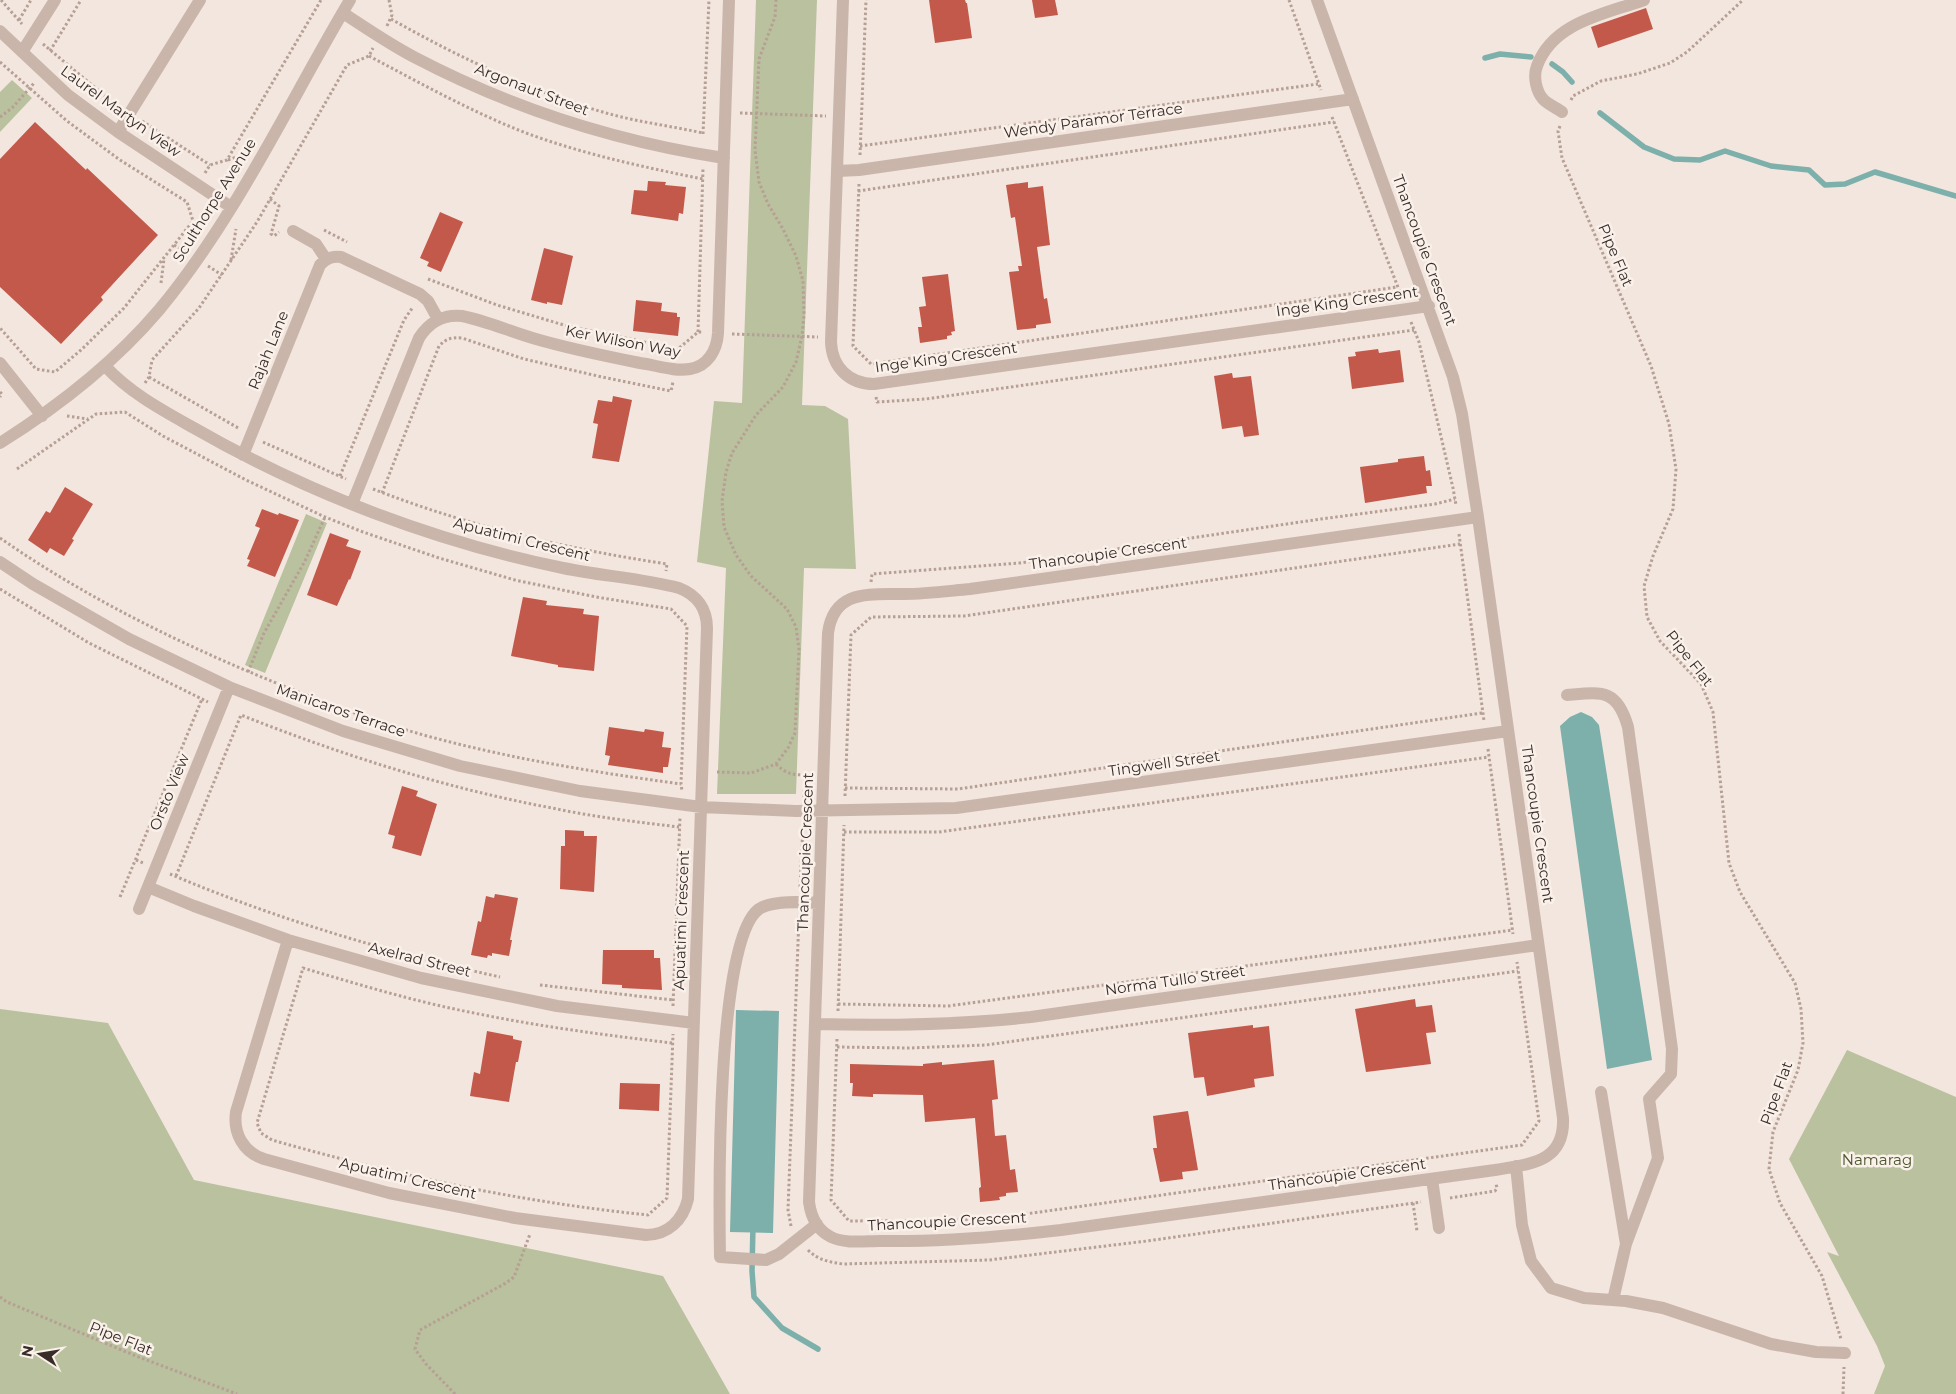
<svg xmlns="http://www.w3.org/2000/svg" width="1956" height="1394" font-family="Montserrat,sans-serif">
<rect width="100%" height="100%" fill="#f2e6de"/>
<!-- green -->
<path fill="#bac19e" d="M756,0H817L802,405L825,406L848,419L856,569L804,568L796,794H717L726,568L697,562L714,401L742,403Z
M12,80L32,98L0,132V92Z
M306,514L327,523L265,673L245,665Z
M0,1009L108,1023L194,1180L663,1276L730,1394H0Z
M1847,1050L1956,1097V1394H1874L1885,1366L1877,1346L1827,1252L1839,1256L1789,1159Z"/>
<!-- water -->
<path fill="#7dafab" d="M1581,712L1592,717L1599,725L1652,1060L1607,1069L1560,726L1570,717Z
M736,1010L779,1011L773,1233L730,1232Z"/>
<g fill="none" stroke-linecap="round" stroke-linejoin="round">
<!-- stream -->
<path stroke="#7dafab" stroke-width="5.5" d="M1485,58L1500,54L1531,57
M1552,64L1563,72L1572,82
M1600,113L1644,147L1674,159L1700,160L1725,151L1771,166L1809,170L1825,185L1845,184L1875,172L1956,196
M753,1225L752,1271L754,1297L782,1328L818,1349"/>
</g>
<!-- building -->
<path fill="#c3594b" d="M929,0H965L966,3H967L972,38L935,43Z
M1032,0H1055L1058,15L1035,18Z
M1646,8L1653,29L1598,48L1591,27Z
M35,122L86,170L87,168L158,235L101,297L103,300L61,344L0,287V159Z
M648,181L666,182L665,185L686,187L683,214L679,213L678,221L631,214L634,190L647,191Z
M1028,182V188L1043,186L1050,245L1037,247L1044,299L1047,298L1051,323L1036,325V328L1017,330L1009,272L1019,271L1018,266H1022L1015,217L1011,218L1006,185Z
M440,212L463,222L441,272L427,266L429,262L420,258Z
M544,248L573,256L562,305L547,302V304L531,300Z
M948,274L955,331L951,332L952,335L947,336V339L920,343L918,327H922L919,307L926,306L922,277Z
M636,300L662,303L661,311L677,313V317H680L678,336L633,331Z
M1378,349L1379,353L1400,350L1404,382L1352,389L1348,357L1356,356L1355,352Z
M1232,373L1233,378L1251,376L1259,435L1244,437L1242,426L1222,429L1214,376Z
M613,396L632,400L619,462L592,458L598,424L593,423L598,400L612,402Z
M1424,456L1426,471L1430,470L1432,486H1426L1427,493L1365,503L1360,467L1398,462V459Z
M65,487L93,504L72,539L74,540L64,556L50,548L47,553L28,540L46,511L50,513Z
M262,509L278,515L279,513L299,520L275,577L247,566L250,560L247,559L260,528L255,526Z
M330,533L349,540L346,546L361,551L350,580L349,579L337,606L307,595Z
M523,597L547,601L546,605L584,609L583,614L599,616L594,671L558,667V665L511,656Z
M609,727L644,732L645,729L664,732L662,747L671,748L668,767H663V773L608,765L610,756L605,755Z
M402,786L418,791L416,796L437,804L421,856L392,848L395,836L388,834Z
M565,830L584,831V836H597L594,892L560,889L561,846H565Z
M495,894L518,898L510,940H512L509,956L492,953V956L488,955L487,958L471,955L478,921L481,922L486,896L494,898Z
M603,950H654V958H660L662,990L622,988V985L602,984Z
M1415,999L1416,1007L1432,1005L1436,1032L1426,1033L1431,1064L1366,1072L1355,1009Z
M1253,1025V1028L1269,1026L1274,1076L1254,1079L1255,1087L1207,1096L1204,1077L1194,1078L1188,1033Z
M487,1031L513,1036V1039L522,1041L518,1062H516L509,1102L470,1096L474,1072L480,1074Z
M994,1060L998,1099L992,1100L995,1136L1006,1135L1010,1170L1015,1169L1018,1192L1006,1193V1196L999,1197L1000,1200L980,1202L979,1188L981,1187L975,1118L925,1122L923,1095L873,1094V1097L852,1096L853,1083H850V1064L923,1066V1064L942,1062V1065Z
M620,1083L660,1084L659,1111L619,1109Z
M1188,1111L1198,1170L1182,1172L1183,1179L1160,1182L1153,1148H1157L1153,1116Z"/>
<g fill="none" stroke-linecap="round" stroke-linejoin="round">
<!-- path -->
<path stroke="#b69f94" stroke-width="3" stroke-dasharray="2.5 2.5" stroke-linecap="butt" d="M1,0L22,24
M1289,0L1321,90
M391,19C460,58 530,91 606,113C638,122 671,126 703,133
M19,20L31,0
M387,26L392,15L389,0
M43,44L117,106
M50,51L81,0
M369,56C420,83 472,112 526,133C583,154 643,167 703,179
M0,62L67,121L120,160L187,202L193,221L124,308L81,350L55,372L36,369L0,328
M1571,100L1573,96L1601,81L1637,74L1670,63L1687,52L1743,0
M740,113L826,116
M0,117L12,108L35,82
M1332,117L1401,295
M142,121L210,165
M1560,126L1558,131L1562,158L1651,366L1669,424L1676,469L1673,509L1653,556L1644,586L1647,617L1660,641L1701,684L1713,712L1729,863L1740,892L1795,983L1801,1009L1803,1043L1798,1070L1773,1132L1769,1169L1780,1203L1822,1276L1841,1339
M703,134L709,0
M860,146L1318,84
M860,155L866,0
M228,160L245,154
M205,173L210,165L227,160L321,0
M859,184L853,346L871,364L1397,287
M858,191L1334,122
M270,199L279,206L271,234L274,236L279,232
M324,230L347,242
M174,245L186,252
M231,260L236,229
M208,266L222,275
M428,279L497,305L567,326L678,349
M161,283L164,259
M1411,322L1419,342L1453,488L1456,505
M698,332L703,168
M732,334L818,337
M677,357L678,349L698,332H703
M149,377L240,429
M145,383L149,377L152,360L199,308L257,222L347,65L369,56L373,48
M0,392L2,394L0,397
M876,397L877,402L926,399L1414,330
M67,416L88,419
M263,442L346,479
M17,469L96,414L125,412L163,436L246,480L325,517L363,532L439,558L515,580L596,597L671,609L687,626L681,784L682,791
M340,476L404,320L413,307
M373,489C471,527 563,548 667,564L666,571
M382,493L439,346C446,339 451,337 462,338L524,359L602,377L671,391L673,382
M1459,534L1484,721
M0,538C82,595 172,640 264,678C315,699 367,719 420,734C506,758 593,772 681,784
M871,582L872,574L1020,563L1321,519L1435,504L1455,499
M0,589L89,643L208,702
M248,672L264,633L305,561L325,517
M1488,749L1513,934
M776,764C786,774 793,775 807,775
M717,772L751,773L776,764L788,748L795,733L799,649L796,627L787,609L751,576L736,555L724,527L722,501L726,472L732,453L756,415L783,387L796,362L802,336L804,315L803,281L796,256L783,229L768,204L759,182L755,150L759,59L775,17L776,0
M845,788L958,789L1482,713
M845,796L851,635L871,617L964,616L1460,544
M804,797L805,775
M844,832H939L1489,757
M136,860L143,863
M170,874C276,919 387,952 500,977
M176,876L241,715C342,755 445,788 552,808C594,817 637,822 679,827
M800,887L803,826
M120,897L202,699
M540,985L673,1000
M838,1004L948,1006L1513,930
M673,1006L680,817
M838,1011L844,825
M837,1039L831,1200L849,1221L958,1220L1011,1216L1522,1145L1539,1121L1517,962
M672,1043C604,1035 536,1026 469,1012C413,1001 357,984 303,968L257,1123L261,1133L272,1140C395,1175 520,1202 648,1215L667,1198L673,1034
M837,1047L909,1048L986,1045L1518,971
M1450,1198L1495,1191L1497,1188L1496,1184
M1413,1203L1417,1231
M791,1226L788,1210L799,916
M808,1250C818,1260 829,1262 843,1264L989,1260L1147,1241L1421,1202
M0,1297L7,1302L136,1356L237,1394
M455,1394L426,1364L415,1349L420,1330L506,1283L514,1277L530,1234
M1843,1394L1844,1367"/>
<!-- minor -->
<path stroke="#cab5aa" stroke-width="12" d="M843,0L831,342C832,367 849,384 874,384L1429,306
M1317,0L1453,377L1462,414L1478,517
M343,13C366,28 389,44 414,57C513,109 613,141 724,158
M0,31L68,95L118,132L231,207
M22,52L55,0
M1562,112C1557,108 1547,104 1543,99C1536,91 1533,76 1537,66C1553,22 1605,14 1644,0
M118,132L200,0
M837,171L859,170L1353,99
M293,231L316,244L326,259
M0,363L42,416
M105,366C130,393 162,410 194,428C307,493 436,542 563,568C601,576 642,578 679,588C697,595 707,609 707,628L688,1199C683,1220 668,1235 646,1235L515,1218L389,1193L264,1159C243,1152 233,1133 236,1112L288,940
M0,443C59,406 114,363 159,310C237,216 288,104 350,0
M243,455L320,265C326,258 332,256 341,257L420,294L428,301L438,319
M352,504L419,338C429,322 444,314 462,316C487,321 511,332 536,339C570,349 605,356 640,363C656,365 674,372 690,369C708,366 717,350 718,333L729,0
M1478,517L1563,1118C1565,1163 1529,1164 1495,1170L1061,1230C1000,1237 941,1242 880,1241C865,1241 845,1244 831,1237C817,1230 811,1217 809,1202L828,633C834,588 871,595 904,594C926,594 948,591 970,589Z
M0,562L33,584L129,639L229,687L343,731L460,766L580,791L701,807L796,811L956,808L1508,731
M1567,695C1601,692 1617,688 1628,727L1672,1049L1671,1074L1649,1099L1658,1158L1626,1244
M148,887L194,906L288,940L421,978L557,1006L694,1023
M139,909L229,687
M815,1024C888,1026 958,1025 1031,1017L1538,945
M1601,1092L1626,1244L1613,1300
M1516,1166L1522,1225L1531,1261L1551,1288L1584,1298L1626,1301L1663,1308L1771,1344L1816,1352L1845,1353
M1432,1179L1439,1228
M817,1224L779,1254L766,1260L720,1257C719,1200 716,939 759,909C773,900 803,902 819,903"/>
</g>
<g text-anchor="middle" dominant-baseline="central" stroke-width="5" stroke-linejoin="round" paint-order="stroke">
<!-- street labels -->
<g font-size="15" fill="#382c29" stroke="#faf1ea">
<text transform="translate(532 89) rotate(21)">Argonaut Street</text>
<text transform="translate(121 111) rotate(36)">Laurel Martyn View</text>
<text transform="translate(1093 120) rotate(-8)">Wendy Paramor Terrace</text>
<text transform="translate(214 200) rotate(-58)">Sculthorpe Avenue</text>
<text transform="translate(1425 250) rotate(70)">Thancoupie Crescent</text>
<text transform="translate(1616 255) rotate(67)">Pipe Flat</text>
<text transform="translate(1347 301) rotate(-8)">Inge King Crescent</text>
<text transform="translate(623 341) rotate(11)">Ker Wilson Way</text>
<text transform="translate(268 350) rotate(-68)">Rajah Lane</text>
<text transform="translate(946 357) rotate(-8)">Inge King Crescent</text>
<text transform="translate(522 539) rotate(14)">Apuatimi Crescent</text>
<text transform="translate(1108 553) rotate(-8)">Thancoupie Crescent</text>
<text transform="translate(1690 658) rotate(52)">Pipe Flat</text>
<text transform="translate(341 710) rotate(19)">Manicaros Terrace</text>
<text transform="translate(1164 763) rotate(-8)">Tingwell Street</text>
<text transform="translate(169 792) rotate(-68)">Orsto View</text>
<text transform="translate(1538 824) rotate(82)">Thancoupie Crescent</text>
<text transform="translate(805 852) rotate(-88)">Thancoupie Crescent</text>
<text transform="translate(681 920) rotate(-88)">Apuatimi Crescent</text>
<text transform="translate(420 959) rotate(14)">Axelrad Street</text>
<text transform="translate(1175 980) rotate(-8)">Norma Tullo Street</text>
<text transform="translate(1776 1093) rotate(-70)">Pipe Flat</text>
<text transform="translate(1347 1174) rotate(-8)">Thancoupie Crescent</text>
<text transform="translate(408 1178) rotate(13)">Apuatimi Crescent</text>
<text transform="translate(947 1221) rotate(-3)">Thancoupie Crescent</text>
<text transform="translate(121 1338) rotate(22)">Pipe Flat</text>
</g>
<!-- park labels -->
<g font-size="15" fill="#4c562d" stroke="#faf1ea">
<text x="1877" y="1159">Namarag</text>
</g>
</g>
<!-- north arrow -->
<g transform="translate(40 1354) rotate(282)" stroke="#faf1ea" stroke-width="4" paint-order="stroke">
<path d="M0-4L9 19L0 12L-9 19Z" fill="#382c29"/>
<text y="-8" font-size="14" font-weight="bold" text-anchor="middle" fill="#382c29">N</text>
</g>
</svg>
